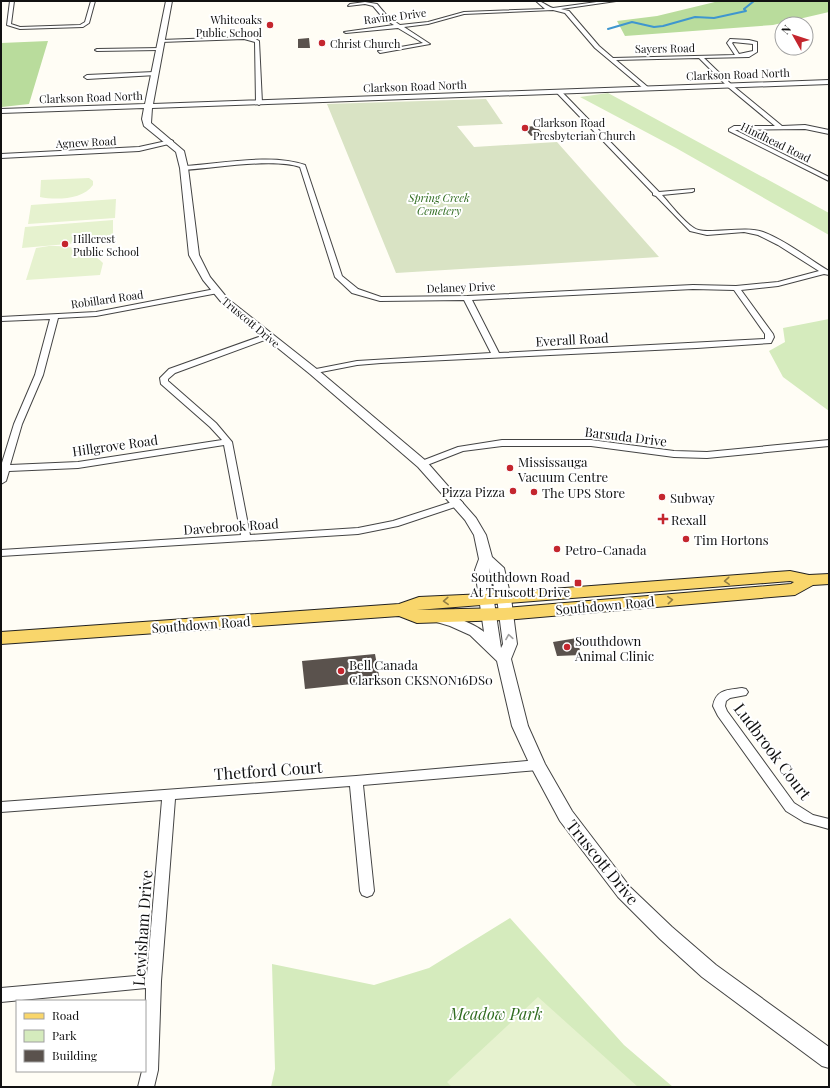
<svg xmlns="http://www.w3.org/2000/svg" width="830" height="1088" font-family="'Playfair Display',serif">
<rect width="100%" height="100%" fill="#fffdf5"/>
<!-- green -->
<path fill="#d5ebbd" d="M608,93L829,213V235L676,148L580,97Z
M829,319V411L783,377L769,351L785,342L783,328Z
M510,918L624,1045L673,1087H271L275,1069L272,964L374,985L429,968Z"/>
<!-- forest -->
<path fill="#b9dc9c" d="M719,1H828L829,12L773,25L625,36L617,21L657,16Z
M48,41L29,104L2,107L1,43Z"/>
<!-- cemetery -->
<path fill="#d9e3c4" d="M486,99L503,124L457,126L474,147L557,142L659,257L396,273L327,104Z"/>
<!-- pitch -->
<path fill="#e6f2cf" d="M89,178L93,181V185C83,200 55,200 40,197L41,180Z
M116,199L115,218L28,224L31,205Z
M113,220V240L22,248L25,227Z
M49,246C70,246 88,248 103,263L100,275L26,280L36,248Z
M538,997L638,1087H452L447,1082Z"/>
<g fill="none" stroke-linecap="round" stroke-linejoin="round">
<!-- stream -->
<path stroke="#3f96cf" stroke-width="2" d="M608,29L632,22L654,27L663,26L695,17L714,18L746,11L744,9L754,1"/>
</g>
<!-- building -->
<path fill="#5a524d" d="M309,38L310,48H298V39Z
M536,126L543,134L531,136L523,127Z
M577,638L581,655L557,656L553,642Z
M375,654L380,681L305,689L302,661Z"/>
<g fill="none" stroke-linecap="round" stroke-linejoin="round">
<!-- minor casing -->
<g stroke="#444" stroke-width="2">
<path id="minor" d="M10,1H14L11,24L20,27L80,25L85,22L91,1H95L89,23L83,27L20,29L7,25Z
M536,1C543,1 546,6 553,8L604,1H616L561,9L569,11L599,46L613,58L735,55L727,43L730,39L749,40L757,42V52L749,57L704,58L732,85L782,126L805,125L829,130V134L805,129L735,130L829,177V181L729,131V129L734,126H775L728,87L699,58L616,60L649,88L644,89L595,48L565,13L553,10L464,14L428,24L404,27L430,44L380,53L378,51L423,43L398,28L346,33L344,32L394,25L384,19L373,6L365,4L348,6L350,4L365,2L377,4L388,17L400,25L428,22L464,12L545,9ZM733,42L753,44V51L739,54L732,43Z
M244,37L254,38L259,41L262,103L259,105L256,103L255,42L244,39L161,42L159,41L161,40Z
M161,48L159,50L97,51L95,50L97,49Z
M154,72L157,74L156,75L87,79L84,77L87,75Z
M557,91H561L659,192L694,189V191L692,192L662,195C671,205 683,221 694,228C706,236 743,225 763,232C787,241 807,258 829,271V275L824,274L778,286L741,290L773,334L774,337L771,343L697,348L381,363L357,365L311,374V370L357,361L491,353L464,300L380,301L352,293L335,277L300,167C273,158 215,168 184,170L181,168L184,166C220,164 272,153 305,165L342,276L358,289L381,297L467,296L693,285L736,286L778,282L819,271L778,245L758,235L744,232L707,235L690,231L656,196L653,195V193L557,93ZM693,289L734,290L765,334V339L499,353L472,300Z
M171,140L173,141V143L139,151L1,158V154L139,147Z
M215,289L219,291L218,293L96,316L58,318L43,375L22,424L10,465L78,462L222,440L210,427L161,384L160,378L169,369L267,334L271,336L270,338L175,373L168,379V381L216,423L232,442L250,535L358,528L393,521L458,500L461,501L463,503L461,505L398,526L358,534L1,556V550L241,535L224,445L78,468L9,471L6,481L1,484V466L14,424L35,375L50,319L1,321V317L96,312Z
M502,440H591L674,451L707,452L829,440V446L707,458L674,457L591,446H502L463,451L422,467L417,464L419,462L458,447Z
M742,688L746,689L748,692L746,695L730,698L726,701L725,706L727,711L794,803L813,815L829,819V829L804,822L786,811L718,716L713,706C716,689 728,690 742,688Z
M538,760L542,762L544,765L542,768L538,770L363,785L374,891L372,895L367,897L362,895L360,891L350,786L175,799L161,981L158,1070L154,1087H138L142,1071H145L146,988L1,1002V988L147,975L162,800L1,812V802L356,776Z"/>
</g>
<!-- tertiary casing -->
<g stroke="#444" stroke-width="2">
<path id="tertiary" d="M166,1H172L153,104L829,80V84L152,108L151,123L184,151L188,168L199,255L210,277L228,299L318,370L426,461L476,518L486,535L492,557L504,568L511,598L517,644L511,659L528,726L545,764L572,811L630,887L672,927L716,965L829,1047V1068L822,1066L702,977L660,939L618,897L560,821L530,765L512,726L497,661L470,635L450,626L430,620L428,617L430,614C442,610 475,624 484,632L475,570L479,559L474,535L465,520L418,467L310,374L222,303L203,280L189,255L180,168L176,152L144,126L142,119L144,108L1,113V109L145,104ZM489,568L497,598L503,644L501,648Z"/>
</g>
<!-- primary casing -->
<g stroke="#222" stroke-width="2">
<path id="primary" d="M790,571L809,575L829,574V584L813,585L795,595L505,620L417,623L399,616L1,644V632L399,604L419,597L485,594ZM790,581L794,582L791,584L505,608L417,610Z"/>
</g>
<!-- minor -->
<use href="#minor" fill="#fff" fill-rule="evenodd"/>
<!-- tertiary -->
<use href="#tertiary" fill="#fff" fill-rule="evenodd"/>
<!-- primary -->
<use href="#primary" fill="#f9d66b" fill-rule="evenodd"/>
</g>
<!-- one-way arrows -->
<defs><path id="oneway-chevron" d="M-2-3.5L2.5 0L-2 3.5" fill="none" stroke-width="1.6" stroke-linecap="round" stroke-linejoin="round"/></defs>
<g stroke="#917d42">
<use href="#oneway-chevron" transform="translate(727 581) rotate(176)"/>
<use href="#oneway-chevron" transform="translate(670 600) rotate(-5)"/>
<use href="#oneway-chevron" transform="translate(446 601) rotate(177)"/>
</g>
<use stroke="#a0a0a0" href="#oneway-chevron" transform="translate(509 637) rotate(-99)"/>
<!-- markers -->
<g fill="#c4262e" stroke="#fff" stroke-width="1.5">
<circle cx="270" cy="25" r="4"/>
<circle cx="322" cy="43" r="4"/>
<circle cx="525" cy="128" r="4"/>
<circle cx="65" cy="244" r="4"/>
<circle cx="510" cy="468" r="4"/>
<circle cx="513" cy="491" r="4"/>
<circle cx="534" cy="492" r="4"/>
<circle cx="662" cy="497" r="4"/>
<path d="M661 513h4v4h4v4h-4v4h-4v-4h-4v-4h4z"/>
<circle cx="686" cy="539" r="4"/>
<circle cx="557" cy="549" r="4"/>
<rect x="574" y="579" width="8" height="8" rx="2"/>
<circle cx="567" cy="647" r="4"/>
<circle cx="341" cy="671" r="4"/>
</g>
<g text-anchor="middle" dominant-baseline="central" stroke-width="4" stroke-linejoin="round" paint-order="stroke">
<!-- far-street labels -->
<g font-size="11" fill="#111" stroke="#fff">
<text transform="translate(395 16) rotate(-7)">Ravine Drive</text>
<text transform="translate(665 48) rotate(-1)">Sayers Road</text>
<text transform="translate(738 74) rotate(-2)">Clarkson Road North</text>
<text transform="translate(415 86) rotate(-2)">Clarkson Road North</text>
<text transform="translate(91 97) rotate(-2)">Clarkson Road North</text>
<text transform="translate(86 142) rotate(-3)">Agnew Road</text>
<text transform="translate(776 142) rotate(26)">Hindhead Road</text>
<text transform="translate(461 287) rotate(-2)">Delaney Drive</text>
<text transform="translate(107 299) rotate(-8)">Robillard Road</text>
<text transform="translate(251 322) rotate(40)">Truscott Drive</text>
</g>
<!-- far-poi labels -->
<g font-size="11" fill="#111" stroke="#fff" text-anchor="start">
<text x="262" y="19" text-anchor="end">Whiteoaks<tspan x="262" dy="13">Public School</tspan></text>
<text x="330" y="43">Christ Church</text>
<text x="533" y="122">Clarkson Road<tspan x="533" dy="13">Presbyterian Church</tspan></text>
<text x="73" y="238">Hillcrest<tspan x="73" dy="13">Public School</tspan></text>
</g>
<!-- far-park labels -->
<g font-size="11" font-style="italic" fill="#2f6b1f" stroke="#fff">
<text x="439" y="197">Spring Creek<tspan x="439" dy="13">Cemetery</tspan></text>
</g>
<!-- street labels -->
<g font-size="13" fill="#111" stroke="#fff">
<text transform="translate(572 339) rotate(-3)">Everall Road</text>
<text transform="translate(626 436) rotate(7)">Barsuda Drive</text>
<text transform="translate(115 445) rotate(-8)">Hillgrove Road</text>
<text transform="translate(231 526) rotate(-4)">Davebrook Road</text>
<text transform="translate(605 605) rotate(-5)">Southdown Road</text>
<text transform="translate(201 624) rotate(-4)">Southdown Road</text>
</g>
<!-- poi labels -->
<g font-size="13" fill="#111" stroke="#fff" text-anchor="start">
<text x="518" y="461">Mississauga<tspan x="518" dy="15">Vacuum Centre</tspan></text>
<text x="505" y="491" text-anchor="end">Pizza Pizza</text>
<text x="542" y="492">The UPS Store</text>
<text x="670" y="497">Subway</text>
<text x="671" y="519">Rexall</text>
<text x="694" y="539">Tim Hortons</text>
<text x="565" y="549">Petro-Canada</text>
<text x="570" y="576" text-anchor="end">Southdown Road<tspan x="570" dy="15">At Truscott Drive</tspan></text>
<text x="575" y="640">Southdown<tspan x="575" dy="15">Animal Clinic</tspan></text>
<text x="349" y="664">Bell Canada<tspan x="349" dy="15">Clarkson CKSNON16DS0</tspan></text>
</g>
<!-- near-street labels -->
<g font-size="16" fill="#111" stroke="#fff">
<text transform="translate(773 751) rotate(53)">Ludbrook Court</text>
<text transform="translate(268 770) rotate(-4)">Thetford Court</text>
<text transform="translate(603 862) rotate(51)">Truscott Drive</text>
<text transform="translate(142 928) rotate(-86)">Lewisham Drive</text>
</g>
<!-- near-park labels -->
<g font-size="16" font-style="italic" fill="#2f6b1f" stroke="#fff">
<text x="496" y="1013">Meadow Park</text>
</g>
</g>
<!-- border -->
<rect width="830" height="1088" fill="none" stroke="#111111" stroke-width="4"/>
<!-- legend -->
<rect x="16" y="1000" width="130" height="72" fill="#ffffff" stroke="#a0a0a0"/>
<rect x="24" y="1013" width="20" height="6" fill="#f9d66b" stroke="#a0a0a0"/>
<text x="52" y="1020" font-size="12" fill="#111111">Road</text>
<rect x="24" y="1030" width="20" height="12" fill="#d5ebbd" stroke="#a0a0a0"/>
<text x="52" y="1040" font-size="12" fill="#111111">Park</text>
<rect x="24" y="1050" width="20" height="12" fill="#5a524d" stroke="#a0a0a0"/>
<text x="52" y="1060" font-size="12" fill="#111111">Building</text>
<!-- north arrow -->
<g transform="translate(794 36) rotate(309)"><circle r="19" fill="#ffffff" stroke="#a0a0a0"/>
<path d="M0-3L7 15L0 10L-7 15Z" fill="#c4262e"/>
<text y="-6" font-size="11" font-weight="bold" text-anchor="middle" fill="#111111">N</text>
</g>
</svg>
